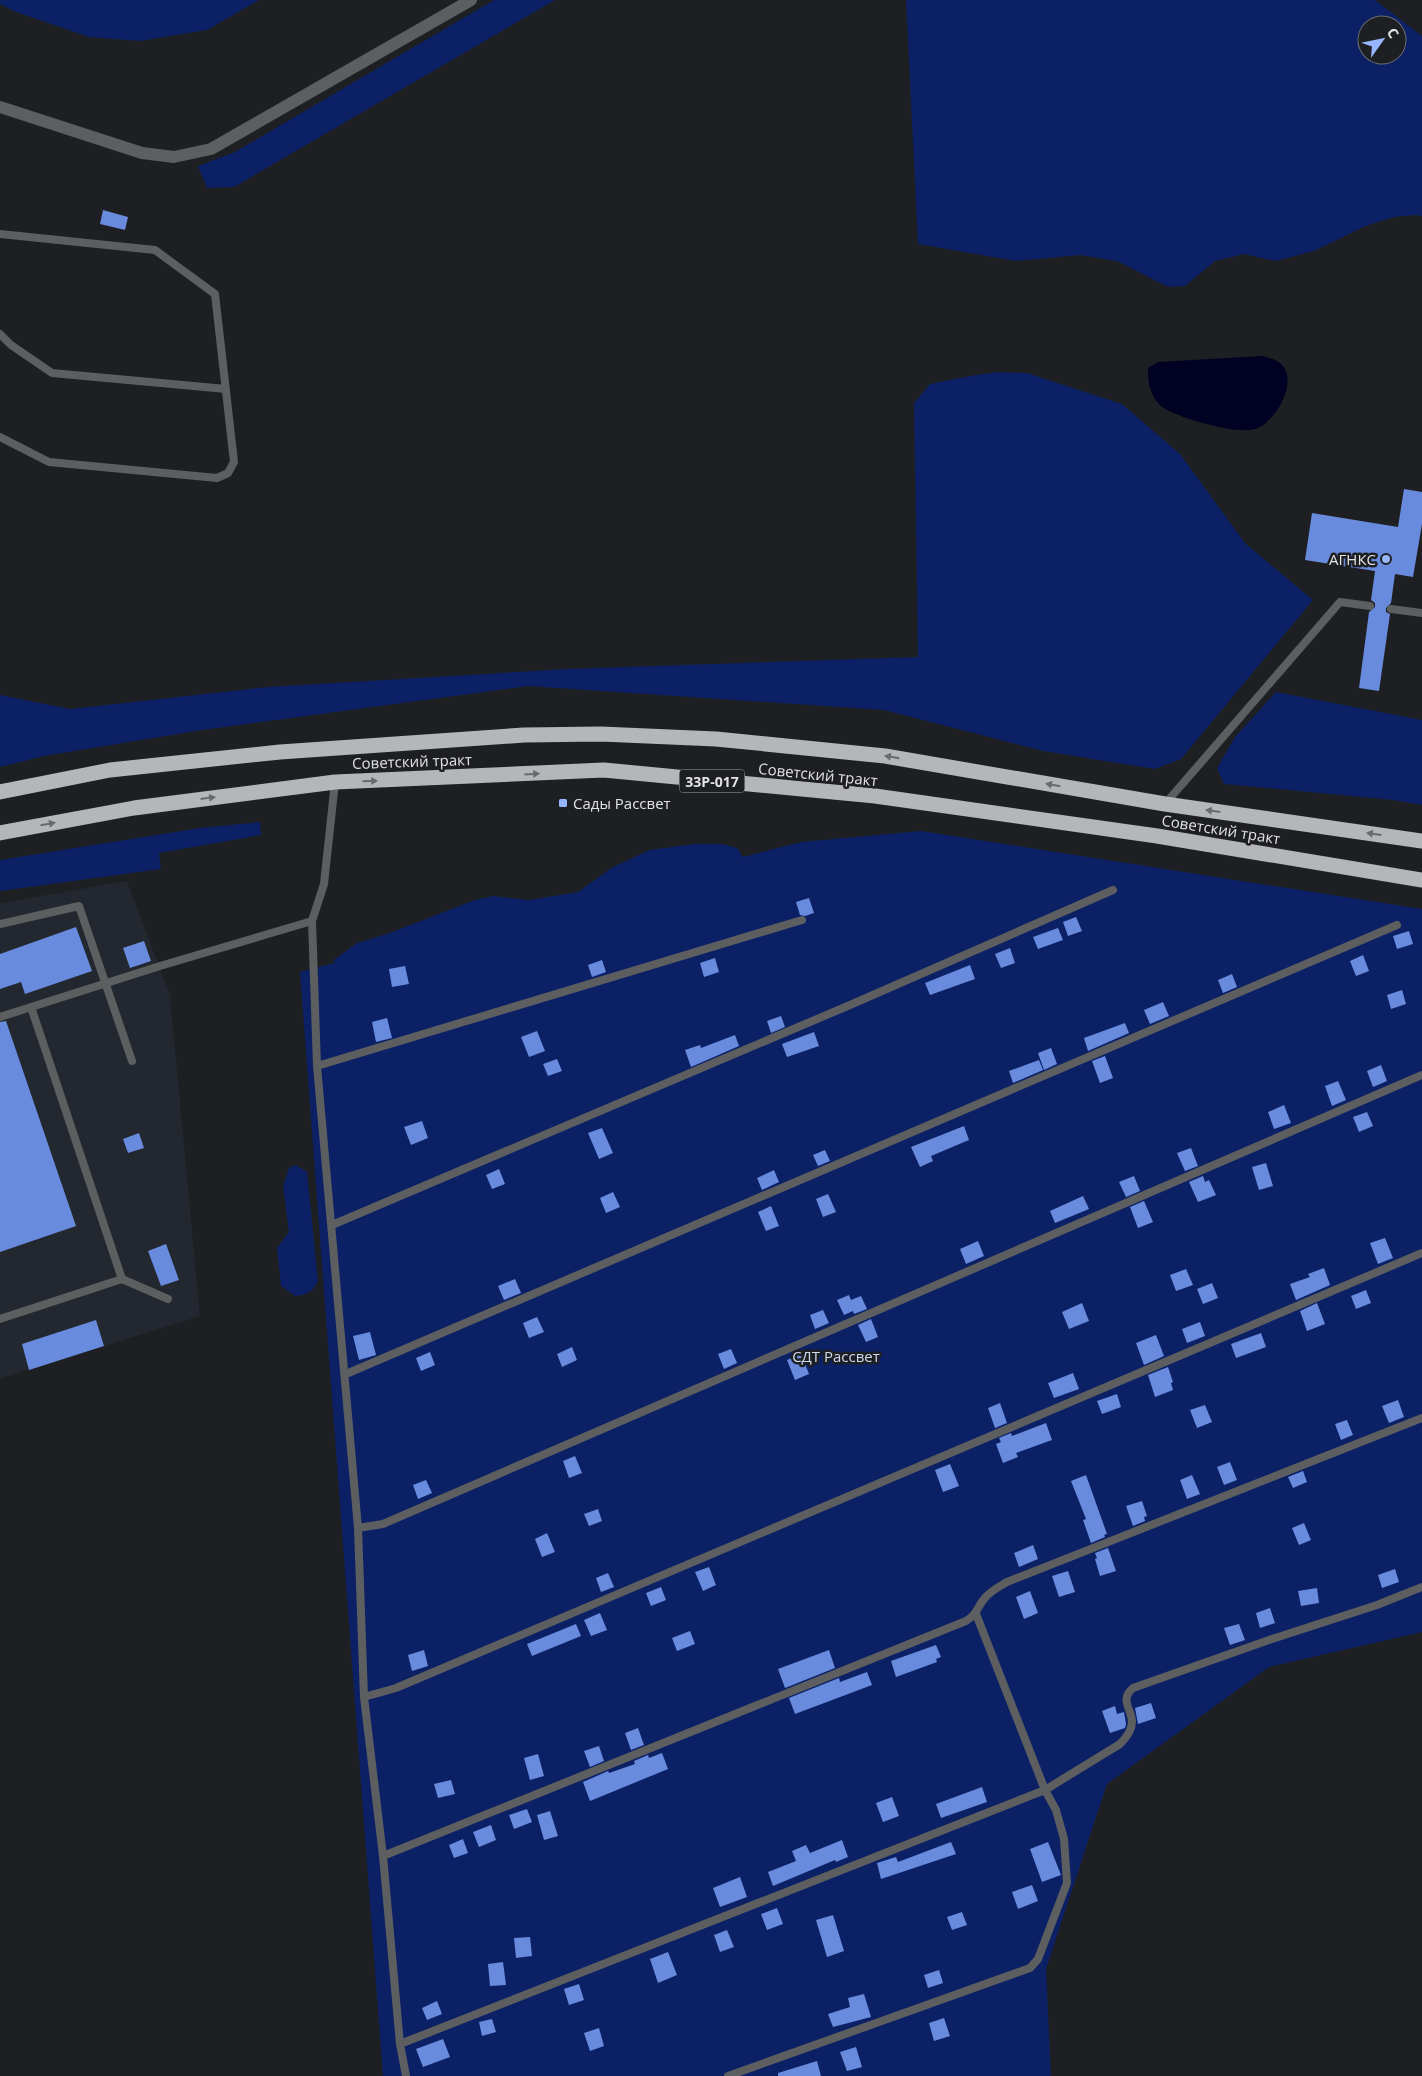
<svg xmlns="http://www.w3.org/2000/svg" width="1422" height="2076" font-family="'Open Sans',sans-serif">
<rect width="100%" height="100%" fill="#1e1f22"/>
<!-- built -->
<path fill="#23272f" d="M127,881L170,995L200,1316L0,1379V903Z"/>
<!-- green -->
<path fill="#0c2165" fill-rule="evenodd" d="M0,0H259L207,30L140,41L89,37L16,12L0,4Z
M494,0H555L234,187L207,188L198,166L235,152Z
M906,0H1375L1422,36V216L1415,215L1395,217L1368,225L1314,251L1276,261L1244,254L1215,261L1185,286L1168,287L1117,261L1080,255L1016,261L918,244ZM1367,25H1397V55H1367Z
M997,372L1027,373L1122,404L1180,454L1245,543L1313,600L1181,759L1155,769L1043,751L884,710L528,686L202,730L44,756L0,767V695L70,709L268,687L567,669L918,657L914,403L930,384L970,376Z
M1276,692L1422,720V805L1393,800L1224,784L1217,768L1235,737Z
M260,822L261,835L159,853L161,869L0,891V860L200,828Z
M921,831L1422,909V1632L1269,1667L1107,1784L1046,1969L1051,2076H383L300,972L334,963V960L357,943L387,934L475,900L493,896L529,900L578,892L613,867L650,850L694,844H722L737,848L743,857L801,842Z
M296,1165L307,1172L318,1281C313,1292 307,1295 295,1296L281,1286L277,1248L289,1232L283,1186L289,1168Z"/>
<!-- water -->
<path fill="#000123" d="M1263,356C1272,359 1281,361 1285,369C1295,388 1274,423 1255,429C1237,435 1178,418 1162,407C1151,398 1147,381 1148,368L1158,362Z"/>
<!-- building -->
<path fill="#688bde" d="M103,210L128,217L125,230L100,224Z
M1404,489L1422,492V524L1413,577L1395,574L1391,603L1386,608V612L1390,614L1379,691L1359,688L1369,612L1375,607V603L1371,600L1375,571L1305,560L1312,513L1398,527Z
M809,898L814,913L805,916L800,915L796,902Z
M1076,917L1082,931L1068,936L1063,922Z
M76,927L92,971L25,994L21,982L0,989V954Z
M1058,928L1063,940L1038,949L1033,937Z
M1409,931L1413,944L1397,949L1393,936Z
M144,941L151,961L130,968L123,948Z
M1010,948L1015,963L1001,968L995,954Z
M1363,955L1369,971L1356,976L1350,961Z
M715,958L719,972L704,977L700,963Z
M602,960L606,972L592,977L588,965Z
M970,965L975,979L930,995L925,983Z
M405,966L409,984L392,987L389,969Z
M1232,974L1237,987L1223,993L1218,980Z
M1402,990L1406,1004L1391,1009L1387,995Z
M1163,1002L1169,1016L1150,1024L1144,1010Z
M781,1016L785,1027L771,1033L767,1021Z
M387,1018L392,1038L376,1042L372,1022Z
M6,1021L76,1226L0,1252V1022Z
M1125,1023L1129,1033L1088,1051L1084,1038Z
M537,1031L545,1051L529,1057L521,1037Z
M814,1032L819,1046L787,1057L782,1044Z
M735,1035L739,1046L691,1067L685,1050L700,1045L701,1048Z
M1051,1048L1057,1064L1044,1070L1038,1053Z
M1105,1056L1113,1078L1100,1083L1092,1061Z
M557,1059L562,1071L548,1076L543,1064Z
M1039,1060L1043,1070L1013,1083L1009,1071Z
M1381,1065L1387,1081L1373,1087L1367,1071Z
M1338,1081L1346,1100L1332,1106L1325,1086Z
M1284,1105L1291,1123L1274,1129L1268,1112Z
M1367,1112L1373,1126L1359,1132L1353,1117Z
M422,1121L428,1138L411,1145L404,1127Z
M964,1126L969,1140L931,1156L933,1161L920,1167L911,1147Z
M602,1128L613,1153L599,1159L588,1133Z
M139,1133L144,1148L128,1153L123,1139Z
M1191,1148L1198,1166L1185,1171L1177,1153Z
M825,1150L830,1161L818,1166L813,1155Z
M1266,1163L1273,1186L1259,1190L1252,1167Z
M499,1169L505,1184L492,1189L486,1175Z
M774,1170L779,1182L762,1190L757,1178Z
M1134,1176L1140,1191L1126,1197L1119,1182Z
M1203,1176L1205,1182L1209,1180L1216,1195L1198,1202L1189,1182Z
M613,1192L620,1207L606,1213L600,1198Z
M828,1194L836,1212L823,1217L816,1199Z
M1083,1196L1089,1209L1055,1223L1050,1211Z
M1144,1201L1153,1222L1138,1228L1130,1207Z
M771,1206L779,1226L766,1231L758,1212Z
M1385,1238L1393,1258L1378,1264L1370,1243Z
M978,1241L984,1256L966,1264L960,1249Z
M166,1244L179,1280L161,1286L148,1251Z
M1324,1268L1330,1285L1296,1300L1290,1284L1310,1277L1308,1274Z
M1186,1269L1193,1285L1176,1291L1170,1275Z
M515,1279L521,1293L504,1300L498,1286Z
M1212,1283L1218,1298L1203,1304L1197,1289Z
M1366,1290L1371,1303L1356,1309L1351,1296Z
M849,1295L851,1300L861,1296L867,1309L854,1314L853,1311L844,1315L837,1300Z
M1082,1303L1089,1321L1069,1329L1062,1312Z
M1317,1303L1325,1324L1307,1331L1300,1311Z
M823,1310L829,1323L815,1329L810,1315Z
M537,1317L544,1332L529,1338L523,1323Z
M871,1319L878,1337L866,1342L858,1325Z
M96,1320L104,1346L29,1370L22,1344Z
M1200,1322L1205,1336L1187,1343L1182,1329Z
M370,1332L376,1355L359,1360L353,1336Z
M1261,1333L1266,1347L1236,1358L1231,1344Z
M1156,1335L1164,1356L1144,1365L1136,1343Z
M572,1347L577,1360L562,1367L557,1354Z
M731,1349L737,1363L724,1369L718,1354Z
M430,1352L435,1365L421,1371L416,1358Z
M801,1354L809,1374L795,1380L787,1360Z
M1168,1367L1173,1382L1171,1383L1173,1390L1155,1397L1148,1375Z
M1073,1373L1079,1389L1054,1398L1048,1383Z
M1117,1394L1121,1407L1102,1414L1097,1401Z
M1398,1400L1404,1417L1389,1423L1382,1406Z
M1000,1403L1007,1423L995,1428L988,1408Z
M1205,1405L1212,1422L1197,1428L1190,1410Z
M1347,1420L1353,1435L1341,1440L1335,1424Z
M1046,1423L1052,1440L1016,1453L1018,1457L1003,1463L996,1444L1001,1442L999,1438L1011,1433L1012,1436Z
M575,1456L582,1473L569,1478L563,1461Z
M1230,1462L1237,1480L1224,1485L1217,1467Z
M950,1464L959,1486L943,1492L935,1470Z
M1303,1471L1307,1482L1293,1488L1288,1477Z
M1086,1475L1107,1534L1104,1535L1105,1537L1091,1543L1083,1520L1086,1519L1071,1481Z
M1192,1475L1200,1494L1187,1499L1180,1480Z
M426,1480L432,1493L418,1499L413,1485Z
M1142,1501L1147,1516L1144,1517L1145,1521L1133,1526L1126,1506Z
M598,1509L602,1521L589,1526L584,1514Z
M1304,1523L1311,1540L1299,1545L1292,1528Z
M547,1533L555,1552L542,1557L535,1539Z
M1033,1545L1038,1559L1019,1567L1014,1553Z
M1108,1548L1116,1571L1100,1576L1095,1559L1097,1558L1095,1553Z
M709,1567L716,1585L703,1591L695,1572Z
M1395,1569L1399,1582L1382,1588L1378,1575Z
M1068,1571L1075,1592L1059,1597L1052,1576Z
M608,1573L614,1587L601,1592L596,1578Z
M661,1587L666,1600L651,1606L646,1593Z
M1317,1588L1319,1603L1301,1606L1298,1591Z
M1030,1591L1038,1613L1024,1619L1016,1597Z
M1270,1608L1275,1623L1260,1628L1256,1613Z
M600,1613L607,1630L591,1636L584,1620Z
M576,1624L581,1636L532,1656L527,1644Z
M1239,1624L1245,1640L1230,1645L1224,1628Z
M690,1631L695,1644L677,1651L672,1638Z
M936,1645L941,1657L936,1659L937,1662L896,1677L891,1661Z
M424,1650L428,1666L412,1671L408,1655Z
M829,1650L835,1668L785,1688L778,1669Z
M867,1672L872,1685L795,1714L789,1698L839,1678L840,1682Z
M1151,1703L1156,1718L1138,1724L1135,1708Z
M1115,1706L1117,1714L1124,1712L1126,1724L1125,1728L1110,1733L1102,1711Z
M638,1728L644,1745L631,1750L625,1733Z
M599,1746L604,1761L590,1767L584,1751Z
M662,1753L668,1769L590,1801L583,1782L608,1771L609,1773L635,1764L634,1761L648,1755L649,1758Z
M538,1754L544,1776L530,1780L524,1758Z
M451,1780L455,1794L438,1798L434,1784Z
M982,1787L987,1802L941,1818L936,1804Z
M892,1797L899,1816L883,1822L876,1803Z
M527,1809L532,1822L514,1829L509,1815Z
M550,1811L558,1836L544,1840L537,1815Z
M491,1825L496,1840L479,1847L473,1832Z
M463,1839L468,1853L454,1858L449,1845Z
M842,1840L848,1857L836,1862L835,1860L773,1886L768,1872L796,1861L792,1851L806,1845L810,1853Z
M951,1842L956,1854L881,1879L877,1863L896,1857L898,1862Z
M1048,1842L1061,1875L1042,1882L1030,1849Z
M740,1877L747,1897L720,1907L713,1888Z
M1032,1885L1038,1901L1018,1909L1012,1892Z
M777,1908L783,1924L767,1930L761,1914Z
M962,1912L967,1925L952,1930L947,1917Z
M833,1915L844,1951L827,1957L816,1920Z
M727,1930L734,1947L720,1952L714,1935Z
M530,1937L532,1956L516,1958L514,1938Z
M668,1952L677,1975L658,1983L650,1959Z
M503,1962L506,1985L490,1986L488,1964Z
M939,1970L943,1983L928,1988L924,1975Z
M579,1984L584,2000L569,2005L564,1989Z
M864,1994L871,2017L833,2027L828,2014L850,2007L848,1998Z
M437,2001L442,2014L427,2020L422,2008Z
M944,2018L950,2036L934,2041L929,2023Z
M492,2019L496,2032L482,2036L479,2022Z
M599,2028L604,2046L590,2051L584,2033Z
M443,2039L450,2057L423,2067L416,2049Z
M856,2047L862,2067L847,2071L840,2052Z
M817,2061L821,2076H778V2073Z"/>
<g fill="none" stroke-linecap="round" stroke-linejoin="round">
<!-- lane -->
<path stroke="#5d5e5f" stroke-width="8" d="M0,234L155,250L215,294L234,462L228,473L217,478L49,462L0,437
M0,334L11,345L52,373L226,389
M1391,609L1422,613
M335,782L324,884L312,921L317,1066L358,1528L364,1697L383,1856L400,2044L406,2076
M1165,804L1340,602L1370,606
M0,924L79,906L132,1061
M0,1017L160,966L312,921
M317,1066L802,920
M332,1225L850,1005L1113,890
M122,1279L168,1299
M0,1319L122,1279L31,1007
M346,1374L1397,925
M358,1528L383,1524L1422,1075
M976,1614L1045,1790L1120,1744C1126,1738 1132,1731 1132,1722C1132,1709 1119,1700 1133,1688L1269,1640L1377,1605L1422,1587
M364,1697L396,1688L1422,1253
M383,1856L966,1621C978,1613 976,1609 984,1599C990,1591 999,1587 1007,1582L1422,1418
M400,2044L1045,1790L1056,1810L1064,1839L1067,1883L1038,1959L1030,1968L728,2076"/>
<!-- street -->
<path stroke="#5d5e5f" stroke-width="12" d="M0,107L142,153L174,157L211,149L471,0"/>
<!-- highway -->
<path stroke="#b4b6ba" stroke-width="15" d="M0,792L110,770L280,752L524,735L601,734L716,739L885,756L1165,804L1422,841
M0,833L134,808L335,782L604,770L875,796L1157,836L1422,880"/>
</g>
<!-- one-way arrows -->
<defs><path id="oneway-solid" d="M-6-.8H1V-3.2L6.5 0L1 3.2V.8H-6Z" transform="scale(1.25)"/></defs>
<g fill="#696a6e">
<use href="#oneway-solid" transform="translate(892 757) rotate(-171)"/>
<use href="#oneway-solid" transform="translate(532 774) rotate(-3)"/>
<use href="#oneway-solid" transform="translate(370 781) rotate(-2)"/>
<use href="#oneway-solid" transform="translate(1053 785) rotate(-170)"/>
<use href="#oneway-solid" transform="translate(208 798) rotate(-7)"/>
<use href="#oneway-solid" transform="translate(1213 811) rotate(-172)"/>
<use href="#oneway-solid" transform="translate(48 824) rotate(-10)"/>
<use href="#oneway-solid" transform="translate(1374 834) rotate(-172)"/>
</g>
<!-- markers -->
<g fill="#96b6fd" stroke="#1e1f22" stroke-width="2">
<circle cx="1386" cy="559" r="5"/>
<rect x="558" y="798" width="10" height="10" rx="2.5"/>
</g>
<g text-anchor="middle" dominant-baseline="central" stroke-width="5" stroke-linejoin="round" paint-order="stroke">
<!-- shield labels -->
<rect fill="#1e1f22" stroke="#a7a8aa" stroke-width="1" x="679.5" y="769.5" width="65" height="23" rx="4"/>
<g font-size="14" font-weight="bold" fill="#e2e3e5">
<text x="712" y="781">33Р-017</text>
</g>
<!-- poi labels -->
<g font-size="15" fill="#e2e3e5" stroke="#1e1f22" text-anchor="end">
<text x="1376" y="559">АГНКС</text>
<text x="573" y="803" text-anchor="start">Сады Рассвет</text>
</g>
<!-- street labels -->
<g font-size="15" fill="#e2e3e5" stroke="#1e1f22">
<text transform="translate(412 761) rotate(-2)">Советский тракт</text>
<text transform="translate(818 774) rotate(6)">Советский тракт</text>
<text transform="translate(1221 829) rotate(9)">Советский тракт</text>
</g>
<!-- park labels -->
<g font-size="15" fill="#cfdaf0" stroke="#1e1f22">
<text x="836" y="1356">СДТ Рассвет</text>
</g>
</g>
<!-- north arrow -->
<g transform="translate(1382 40) rotate(57)"><circle r="24" fill="#1e1f22" stroke="#6c6d70"/>
<path d="M0-4L9 19L0 12L-9 19Z" fill="#96b6fd"/>
<text y="-8" font-size="14" font-weight="bold" text-anchor="middle" fill="#e2e3e5">С</text>
</g>
</svg>
